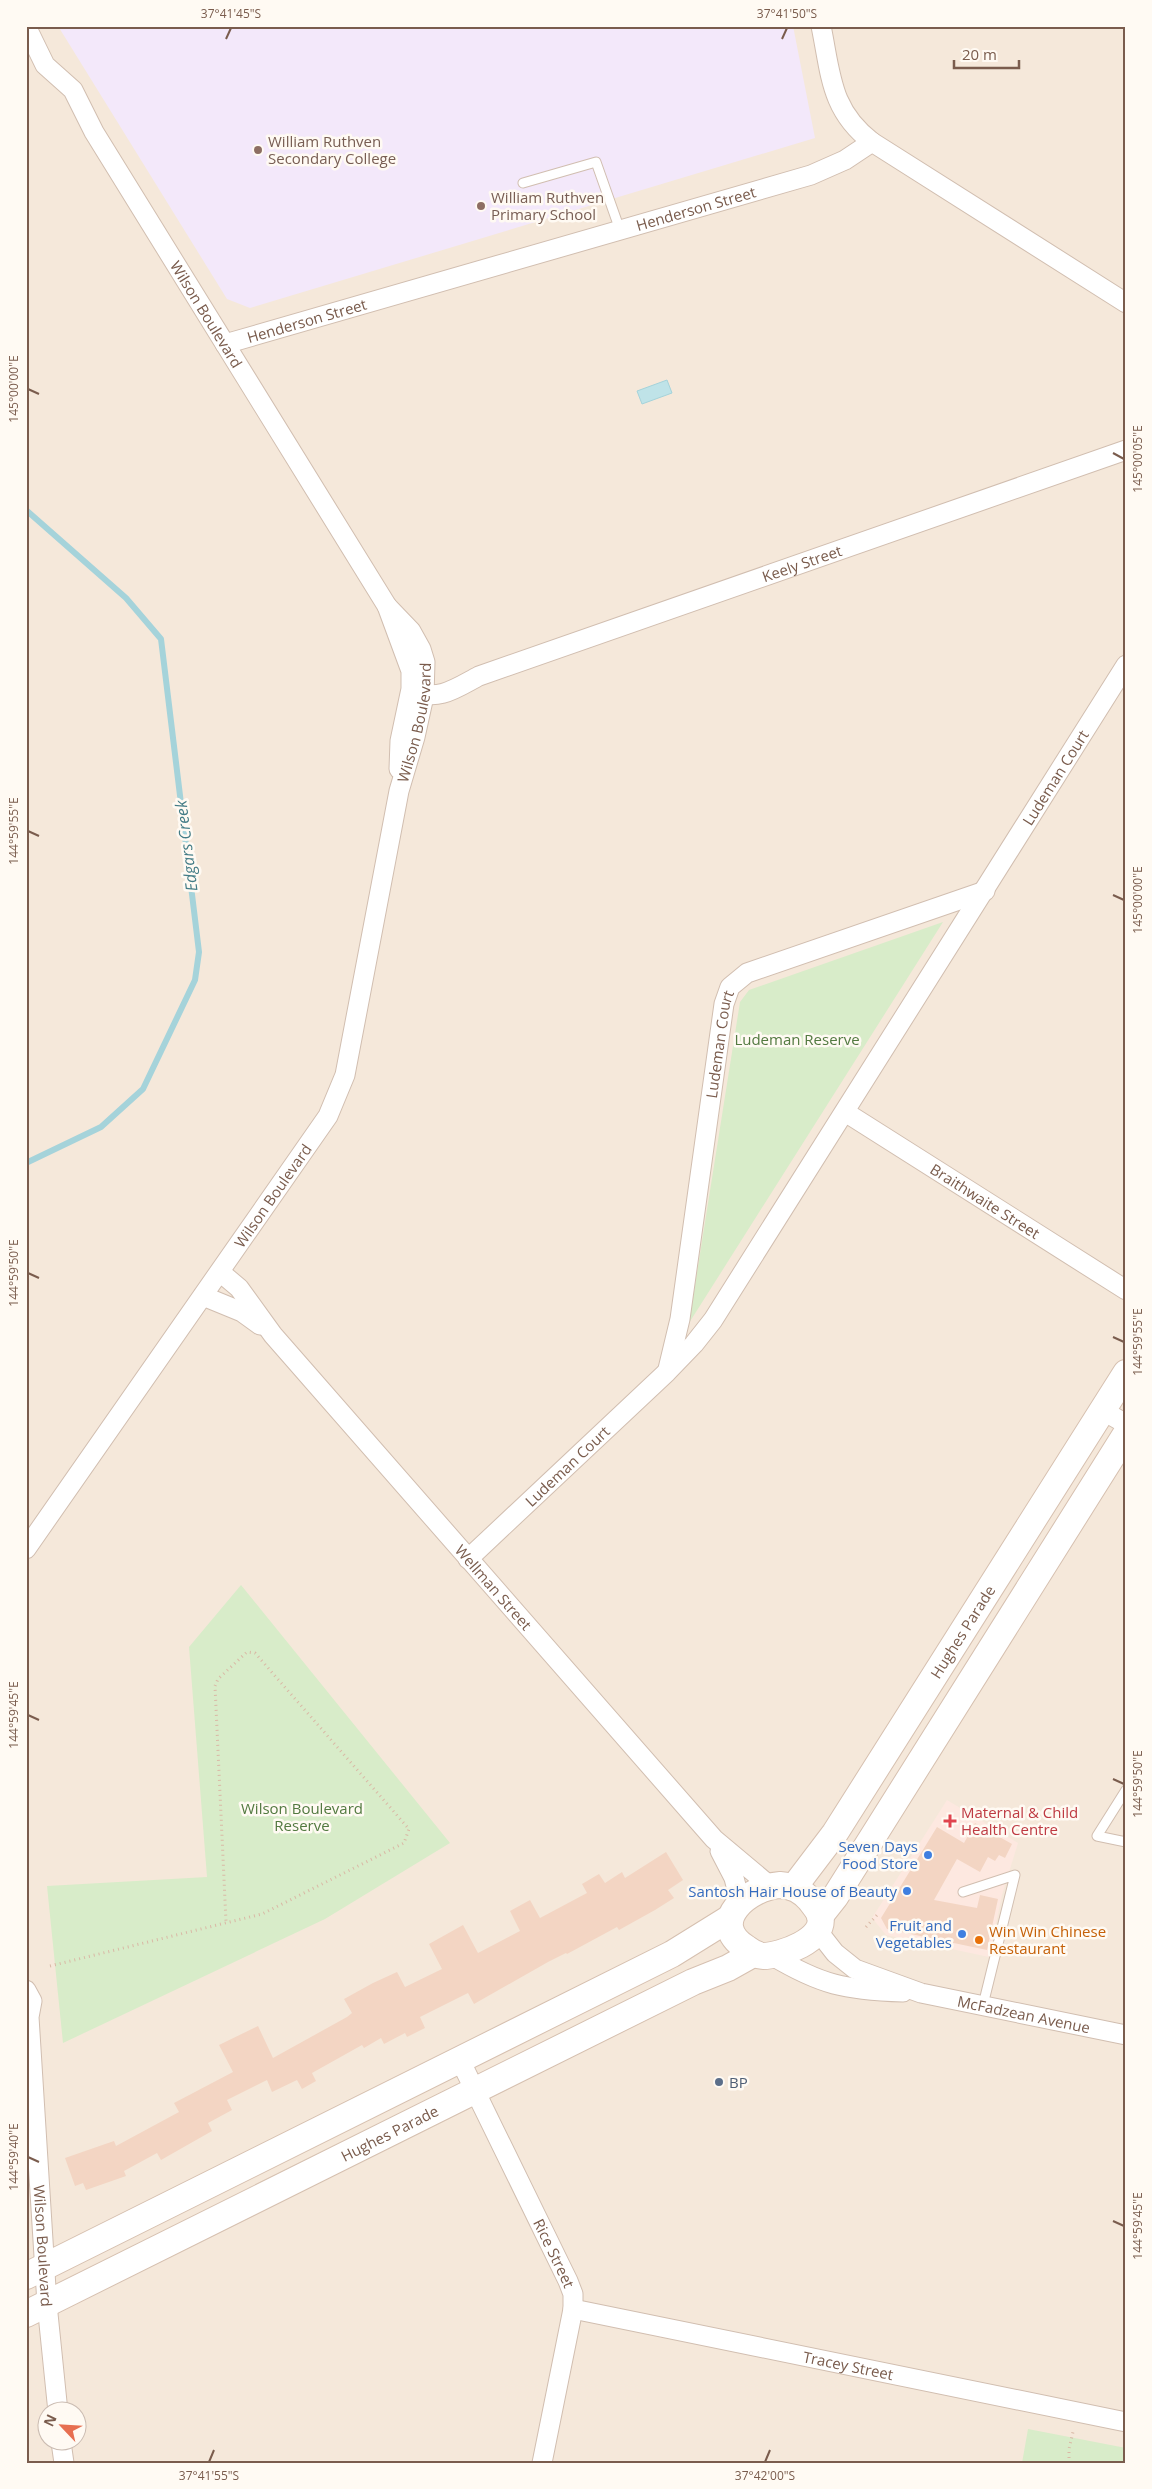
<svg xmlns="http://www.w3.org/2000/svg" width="1152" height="2489" font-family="'Open Sans',sans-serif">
<rect width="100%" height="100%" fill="#fdf6ec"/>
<!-- residential -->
<path fill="#f5e8da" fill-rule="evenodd" d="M26,26H1126V2463H26ZM48,2412H78V2442H48Z"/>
<!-- commercial -->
<path fill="#fde8e0" d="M947,1800L1018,1843L1002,1895L989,1957L886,1935L872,1918Z"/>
<!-- education -->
<path fill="#f3e8fa" d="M58,26H793L815,138L250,308L227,299Z"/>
<!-- green -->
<path fill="#d8ecc9" d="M943,922L689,1323L740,1002L749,990Z
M241,1585L450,1843L325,1919L63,2043L47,1886L207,1877L189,1647Z
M1028,2429L1126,2448L1124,2463H1022Z"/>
<!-- water -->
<path fill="#bfe3e8" stroke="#a5d3da" d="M667,380L672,393L642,404L637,391Z"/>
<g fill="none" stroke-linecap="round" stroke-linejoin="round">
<!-- stream -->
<path stroke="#a5d3da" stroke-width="6" d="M26,510L126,598L161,639L199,952L195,980L143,1089L101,1127L26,1163"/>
</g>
<!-- building -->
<path fill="#f3d5c3" d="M975,1823L1012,1844L1005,1858L999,1855L995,1861L988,1857L980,1872L957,1859L934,1900L977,1908L980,1895L998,1899L987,1950L887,1929L881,1918L937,1827L964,1843Z
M666,1852L683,1880L668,1890L674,1898L655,1910L619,1930L617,1927L567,1954L566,1953L548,1962L474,2004L468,1993L420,2017L425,2028L407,2037L405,2033L384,2044L381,2038L364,2048L362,2045L312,2073L316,2081L302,2089L297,2080L272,2092L267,2080L227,2100L232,2110L208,2123L212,2131L161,2160L157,2153L124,2171L126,2176L86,2190L83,2183L75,2186L65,2158L114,2141L116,2146L179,2112L174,2103L233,2072L219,2045L258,2026L273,2058L347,2017L352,2013L344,1999L373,1983L397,1972L405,1987L442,1969L429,1944L463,1925L478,1953L520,1931L510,1911L530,1900L540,1918L587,1893L582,1884L599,1874L605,1883L622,1872L625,1878Z"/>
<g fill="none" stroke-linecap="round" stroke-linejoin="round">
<!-- lane casing -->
<g stroke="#d1beb0" stroke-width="11">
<path id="lane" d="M523,183L596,162L620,230
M1126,1790L1097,1836L1126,1842
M963,1892L1015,1875L983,2005"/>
</g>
<!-- street casing -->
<g stroke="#d1beb0" stroke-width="21">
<g id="street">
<path id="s1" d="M26,26L45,65L73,90L94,132L387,606L411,671V689L400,741L399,769"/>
<path d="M821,26C831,74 830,110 872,142"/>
<path id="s2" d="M225,344L811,175L845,160L872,142L1126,303"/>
<path id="s3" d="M414,690C437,703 458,687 479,676L1126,450"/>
<path id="s4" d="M845,1112L1126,1290"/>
<path id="s5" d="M220,1272L239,1288L273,1335L714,1839L770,1886"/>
<path d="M203,1296L242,1312L260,1325"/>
<path id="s6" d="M668,1369L680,1319L724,1004L730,987L747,973L985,891"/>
<path d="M1102,1410L1126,1424"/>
<path id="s7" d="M26,1549L328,1116L345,1075L399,791L415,737L424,696L425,662L421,649L411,631L387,606"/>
<path id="s8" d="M468,1559L667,1372L694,1344L713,1320L1126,665"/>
<path d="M720,1851L734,1878L740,1901"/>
<path id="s9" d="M817,1930L835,1953L855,1969L921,1993L1126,2035"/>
<path d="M771,1955C821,1985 845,1990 903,1992"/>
<path id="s10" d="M26,1990L32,2001L29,2017L47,2304L58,2412"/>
<path id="s11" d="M460,2060L568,2281L573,2294V2309L542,2463"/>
<path id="s12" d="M573,2309L1126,2422"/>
<path d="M61,2442L64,2463"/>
</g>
</g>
<!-- secondary casing -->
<g stroke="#d6c0b0" stroke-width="28">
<g id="secondary">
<path d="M780,1885C793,1886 801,1890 810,1900C813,1904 819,1911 820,1916C827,1940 780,1956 763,1956C756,1955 751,1952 746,1948C706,1922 749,1887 780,1885Z"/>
<path id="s13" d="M794,1887L835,1833L1126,1373"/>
<path d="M820,1916L835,1897L1126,1434"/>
<path d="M26,2276L672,1954L730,1918"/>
<path id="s14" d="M26,2314L693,1982L728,1968L753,1954"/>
</g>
</g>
<!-- path -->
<path stroke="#d9b8a5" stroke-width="3" stroke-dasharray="1 4" stroke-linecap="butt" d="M866,1927L877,1915
M50,1966L262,1914L404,1843L409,1829L255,1653L247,1652L218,1679L215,1686L226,1922
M1069,2463V2449L1073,2432"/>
<!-- lane -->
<use href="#lane" stroke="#fff" stroke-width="9"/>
<!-- street -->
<use href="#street" stroke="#fff" stroke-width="19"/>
<!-- secondary -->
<use href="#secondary" stroke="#fff" stroke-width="26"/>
</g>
<!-- ticks -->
<path fill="none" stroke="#7a5c4d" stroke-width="2" d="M226,39L231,28M782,39L787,28M28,389L39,394M1113,453L1124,459M28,831L39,836M1113,895L1124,900M28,1273L39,1278M1113,1337L1124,1342M28,1715L39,1720M1113,1779L1124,1784M28,2157L39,2162M1113,2221L1124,2226M209,2462L214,2450M765,2462L770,2450"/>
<!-- markers -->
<g fill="#8d6e63" stroke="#fffaf3" stroke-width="2">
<circle cx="258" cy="150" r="5"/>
<circle cx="481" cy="206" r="5"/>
</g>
<path fill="#e0444e" stroke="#fffaf3" stroke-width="2" d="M947.5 1813.5h5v5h5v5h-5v5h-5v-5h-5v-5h5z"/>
<g fill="#3f7fe0" stroke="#fffaf3" stroke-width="2">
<circle cx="928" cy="1855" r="5"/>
<circle cx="907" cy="1891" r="5"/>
<circle cx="962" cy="1934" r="5"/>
</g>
<circle fill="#e8710a" stroke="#fffaf3" stroke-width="2" cx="979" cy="1940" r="5"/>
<circle fill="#5c6f8a" stroke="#fffaf3" stroke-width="2" cx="719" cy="2082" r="5"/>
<g text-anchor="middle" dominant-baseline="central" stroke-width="5" stroke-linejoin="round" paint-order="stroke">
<!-- education labels -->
<g font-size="15" fill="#785e54" stroke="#fffaf3" text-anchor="start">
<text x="268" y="141">William Ruthven<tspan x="268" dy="17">Secondary College</tspan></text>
<text x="491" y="197">William Ruthven<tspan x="491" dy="17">Primary School</tspan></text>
</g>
<!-- street labels -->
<g font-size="15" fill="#7a5c4d" stroke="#fffaf3">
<text stroke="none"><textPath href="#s2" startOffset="490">Henderson Street</textPath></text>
<text stroke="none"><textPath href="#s1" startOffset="342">Wilson Boulevard</textPath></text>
<text stroke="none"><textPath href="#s2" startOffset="85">Henderson Street</textPath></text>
<text stroke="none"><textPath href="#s3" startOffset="412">Keely Street</textPath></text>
<text stroke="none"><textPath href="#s7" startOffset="932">Wilson Boulevard</textPath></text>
<text stroke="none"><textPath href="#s8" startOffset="984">Ludeman Court</textPath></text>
<text stroke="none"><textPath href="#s6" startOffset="329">Ludeman Court</textPath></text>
<text stroke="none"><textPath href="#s7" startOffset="431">Wilson Boulevard</textPath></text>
<text stroke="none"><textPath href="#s4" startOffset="166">Braithwaite Street</textPath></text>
<text stroke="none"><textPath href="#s8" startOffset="136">Ludeman Court</textPath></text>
<text stroke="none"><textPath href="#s5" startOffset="418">Wellman Street</textPath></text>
<text stroke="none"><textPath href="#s13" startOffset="306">Hughes Parade</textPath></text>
<text stroke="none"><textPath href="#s9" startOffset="230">McFadzean Avenue</textPath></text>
<text stroke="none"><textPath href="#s14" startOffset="406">Hughes Parade</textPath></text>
<text stroke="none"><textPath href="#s10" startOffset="258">Wilson Boulevard</textPath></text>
<text stroke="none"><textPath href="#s11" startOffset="215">Rice Street</textPath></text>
<text stroke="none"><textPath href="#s12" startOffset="281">Tracey Street</textPath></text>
</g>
<!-- park labels -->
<g font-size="15" fill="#537a41" stroke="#fffaf3">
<text x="797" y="1039">Ludeman Reserve</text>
<text x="302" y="1808">Wilson Boulevard<tspan x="302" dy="17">Reserve</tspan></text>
</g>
<!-- health labels -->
<g font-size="15" fill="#be3a42" stroke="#fffaf3" text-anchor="start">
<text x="961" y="1812">Maternal &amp; Child<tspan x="961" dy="17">Health Centre</tspan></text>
</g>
<!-- shop labels -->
<g font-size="15" fill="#366cbe" stroke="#fffaf3" text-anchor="end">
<text x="918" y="1846">Seven Days<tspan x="918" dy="17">Food Store</tspan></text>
<text x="897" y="1891">Santosh Hair House of Beauty</text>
<text x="952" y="1925">Fruit and<tspan x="952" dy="17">Vegetables</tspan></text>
</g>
<!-- food labels -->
<g font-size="15" fill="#c56008" stroke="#fffaf3" text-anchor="start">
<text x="989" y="1931">Win Win Chinese<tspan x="989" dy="17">Restaurant</tspan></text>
</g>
<!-- service labels -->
<g font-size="15" fill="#4e5e75" stroke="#fffaf3" text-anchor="start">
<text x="729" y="2082">BP</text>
</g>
<!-- water labels -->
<g font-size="16" font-style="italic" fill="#437c86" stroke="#fffaf3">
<text transform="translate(186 846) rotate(-97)">Edgars Creek</text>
</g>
</g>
<!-- border -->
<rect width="1152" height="2489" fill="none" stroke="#fffaf3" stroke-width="55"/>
<!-- north arrow -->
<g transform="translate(62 2426) rotate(295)"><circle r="24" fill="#fffaf3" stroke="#cabbb1"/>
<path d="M0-4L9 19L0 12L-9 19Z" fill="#e76f51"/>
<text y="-8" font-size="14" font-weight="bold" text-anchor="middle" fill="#7a5c4d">N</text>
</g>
<!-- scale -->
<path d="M954 60v8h65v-8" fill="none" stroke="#7a5c4d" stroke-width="2.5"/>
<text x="962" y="60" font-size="15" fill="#7a5c4d" stroke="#fffaf3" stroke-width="4" paint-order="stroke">20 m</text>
<rect x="28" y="28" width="1096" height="2434" fill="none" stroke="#7a5c4d" stroke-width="2"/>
<g font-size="12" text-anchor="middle" fill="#7a5c4d">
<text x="231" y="18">37°41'45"S</text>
<text x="787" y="18">37°41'50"S</text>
<text transform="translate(14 389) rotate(-90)" y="4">145°00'00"E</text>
<text transform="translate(1138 459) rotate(-90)" y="4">145°00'05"E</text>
<text transform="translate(14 831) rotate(-90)" y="4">144°59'55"E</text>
<text transform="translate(1138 900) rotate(-90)" y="4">145°00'00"E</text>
<text transform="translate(14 1273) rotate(-90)" y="4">144°59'50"E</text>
<text transform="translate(1138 1342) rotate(-90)" y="4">144°59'55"E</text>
<text transform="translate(14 1715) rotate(-90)" y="4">144°59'45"E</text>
<text transform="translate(1138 1784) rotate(-90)" y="4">144°59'50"E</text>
<text transform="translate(14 2157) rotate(-90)" y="4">144°59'40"E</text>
<text transform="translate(1138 2226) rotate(-90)" y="4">144°59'45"E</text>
<text x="209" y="2480">37°41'55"S</text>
<text x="765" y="2480">37°42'00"S</text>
</g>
</svg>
